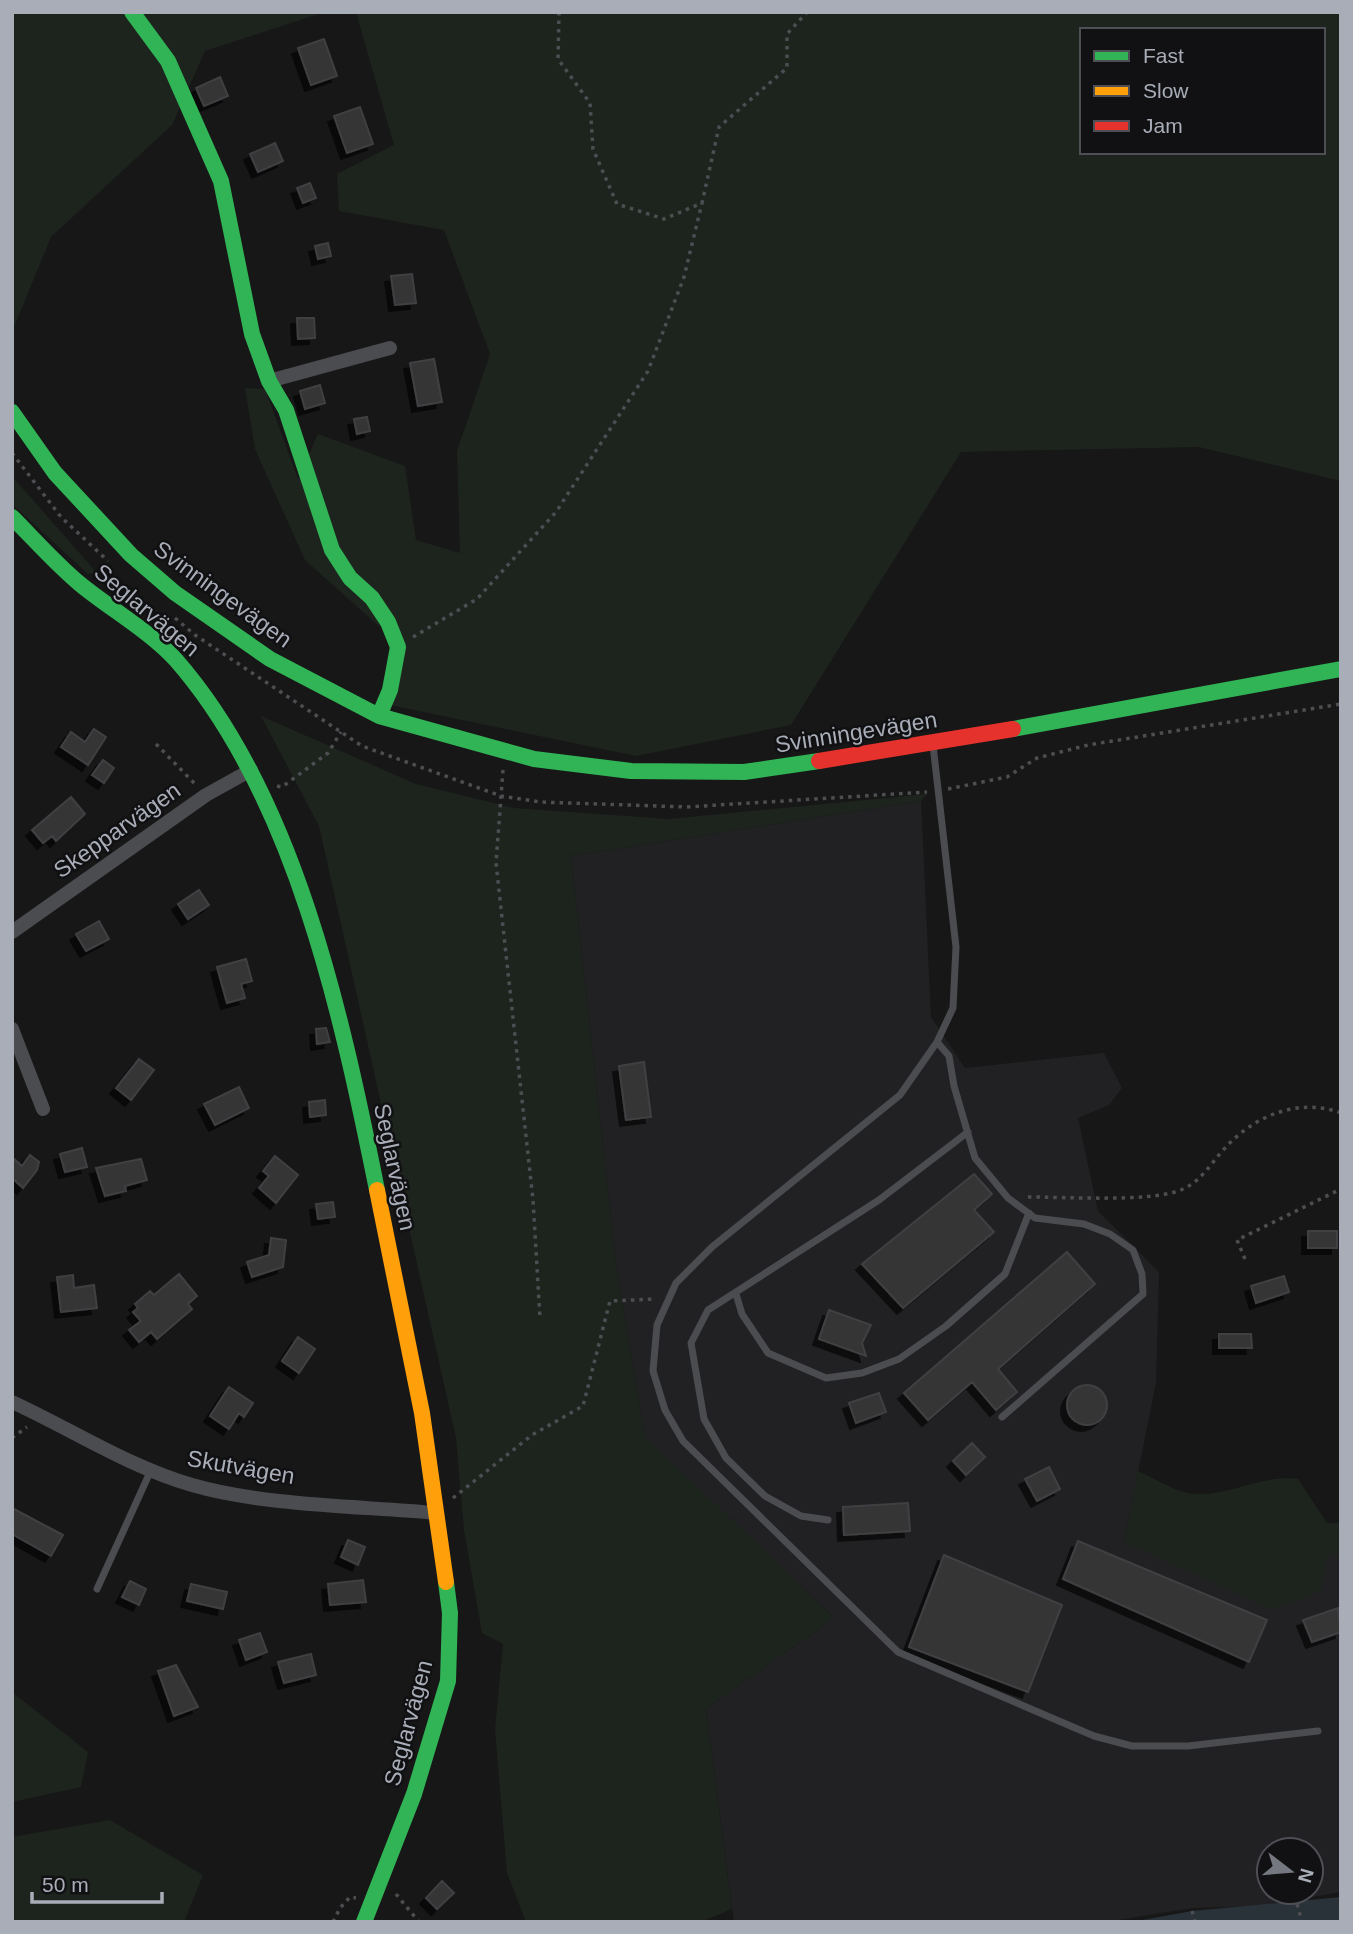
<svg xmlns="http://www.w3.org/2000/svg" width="1353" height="1934" font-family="Helvetica,sans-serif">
<defs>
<filter id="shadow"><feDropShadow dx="-6" dy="6" stdDeviation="0" flood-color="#0009"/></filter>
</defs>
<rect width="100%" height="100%" fill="#171717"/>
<!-- built -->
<path fill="#212123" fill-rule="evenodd" d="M921,801L931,1017L965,1068L1104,1053L1122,1088L1109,1105L1078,1118L1098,1211L1159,1272L1156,1383L1124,1542L1341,1555V1892L1260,1906L1193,1908L1105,1922H734L706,1709L834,1618L645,1436L617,1271L571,856ZM1269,1850H1311V1892H1269Z"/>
<!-- green -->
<path fill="#1d241e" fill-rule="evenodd" d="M12,12H325L205,51L172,125L51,237L12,332Z
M356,12H1341V481L1199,447L961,452L791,725L636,756L390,705V636L305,560L255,449L245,388L265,389L298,479L318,434L405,466L416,540L460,553L457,451L490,354L444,230L339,211L337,174L394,145ZM1082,30H1323V152H1082Z
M12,476L97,573L88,574L12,504Z
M261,716L416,784L514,808L669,819L927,794L921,801L571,856L617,1271L645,1436L834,1618L706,1709L732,1909L701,1922H526L507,1873L495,1730L503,1644L482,1633L464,1530L456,1438L319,826Z
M1138,1471C1154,1478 1177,1493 1195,1494C1231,1496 1262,1474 1298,1479L1327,1523H1341V1555H1328L1321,1591L1273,1610L1124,1542Z
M12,1692L88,1752L81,1787L12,1802Z
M110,1820L203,1875L184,1922H12V1837Z"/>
<!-- water -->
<path fill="#2a3239" d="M1341,1897V1922H1132L1192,1911Z"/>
<!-- building -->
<path fill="#353536" stroke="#3f4043" stroke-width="2" filter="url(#shadow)" d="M324,39L337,76L311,85L298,48Z
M220,77L228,96L204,106L196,88Z
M360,107L373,144L347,153L334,116Z
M275,143L283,161L258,172L250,154Z
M310,183L316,198L303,203L297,188Z
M328,243L331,256L318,259L315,246Z
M412,274L416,303L395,305L391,276Z
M297,318H314L315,338L298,339Z
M434,359L442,402L418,406L410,363Z
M320,385L325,403L305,409L300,391Z
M367,417L370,431L357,434L354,419Z
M94,729L106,737L88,765L61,747L71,732L85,742Z
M103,760L114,768L104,783L92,775Z
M71,797L85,814L56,841L52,836L43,843L32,830Z
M199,890L209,905L188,919L178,904Z
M99,921L109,939L86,951L76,934Z
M246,959L252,981L241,984L245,998L227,1003L217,967Z
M326,1028L330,1042L317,1044L316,1029Z
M139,1059L154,1070L131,1100L116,1088Z
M644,1062L651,1117L626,1120L619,1066Z
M239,1087L249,1108L215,1125L204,1104Z
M325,1100L326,1115L310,1117L309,1102Z
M82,1148L87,1167L65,1172L60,1154Z
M30,1155L39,1162L37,1170L23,1188L12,1178V1157L22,1166Z
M275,1156L298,1175L276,1203L259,1188L269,1176L263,1171Z
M141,1159L147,1180L125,1186L126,1191L105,1196L96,1168Z
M974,1174L992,1194L974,1210L994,1232L903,1308L862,1264Z
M333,1202L335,1217L318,1219L316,1204Z
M1308,1231H1337V1248H1308Z
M271,1238L286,1240L283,1267L252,1277L247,1262L269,1255Z
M1067,1252L1095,1284L998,1369L1017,1392L996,1410L972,1382L928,1420L904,1393Z
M179,1274L197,1296L188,1304L192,1309L157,1339L151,1332L139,1342L129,1330L141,1321L133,1312L138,1308L135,1304L150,1291L154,1295Z
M73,1275L74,1288L94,1285L97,1308L61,1312L57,1277Z
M1284,1276L1289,1292L1256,1303L1251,1286Z
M829,1310L871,1325L862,1343L866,1356L819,1339Z
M1219,1334H1251L1252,1348H1219Z
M298,1337L315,1349L299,1373L282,1361Z
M1067 1405a20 20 0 1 1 40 0a20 20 0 1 1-40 0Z
M229,1387L253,1403L244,1417L239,1413L229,1429L210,1416Z
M879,1393L886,1412L856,1423L849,1403Z
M972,1443L985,1457L966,1475L953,1461Z
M1049,1467L1060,1489L1037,1501L1025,1479Z
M908,1503L910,1531L844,1535L843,1507Z
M12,1508L63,1535L51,1556L12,1534Z
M348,1540L365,1547L358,1565L341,1557Z
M1078,1541L1267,1620L1249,1662L1063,1579Z
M944,1555L1062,1605L1028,1692L909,1647Z
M363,1580L366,1602L330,1605L328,1584Z
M130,1581L146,1589L139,1605L122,1597Z
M191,1584L227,1592L223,1609L187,1601Z
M1338,1608L1341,1632L1312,1642L1303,1620Z
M260,1633L267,1652L246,1660L239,1640Z
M311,1654L316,1675L284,1683L278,1662Z
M176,1665L198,1707L174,1716L158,1671Z
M442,1881L454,1893L437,1909L426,1898Z"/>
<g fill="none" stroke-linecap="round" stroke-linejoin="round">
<!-- path -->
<path stroke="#4d4e52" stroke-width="3.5" stroke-dasharray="3.5 5" stroke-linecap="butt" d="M559,12L558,59L590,103L593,149L617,204L664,219L702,203L719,127L787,68V34L807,12
M12,453L61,517L108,561
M175,618L195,635L362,746L501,796L540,802L686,807L927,792
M413,637L477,599L556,512L648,371L684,277L702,203
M156,744L196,785
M503,770L496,863L533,1200L540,1318
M277,786L282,787L328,753L341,732
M948,789L1007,777L1037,758L1088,745L1341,704
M1028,1197C1065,1197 1147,1202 1178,1191C1201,1183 1210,1164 1225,1148C1254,1116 1299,1097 1341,1113
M1245,1259L1237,1240L1341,1189
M12,1438L27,1427
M453,1498L532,1435L583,1406L610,1301L656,1299
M396,1894L419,1922
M1297,1904L1302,1922
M1192,1911L1195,1922
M333,1922L340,1908L350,1897L356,1898"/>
<!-- lane -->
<path stroke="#4b4c50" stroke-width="7" d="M933,745L956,947L953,1008L937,1042L900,1095L712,1247L676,1283L657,1325L653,1371L665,1410L683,1441L898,1652L1094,1736L1132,1746H1188L1318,1731
M937,1042L949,1056L954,1086L975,1158L1008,1198L1035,1218L1084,1224L1110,1234L1133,1250L1142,1274L1143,1294L1002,1417
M736,1294L742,1314L768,1353L826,1378L862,1373L899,1359L946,1326L1005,1274L1029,1213
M828,1520L801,1516L765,1496L726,1458L704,1419L691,1343L708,1310L879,1200L968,1132
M97,1589L151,1470"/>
<!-- street -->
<path stroke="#4b4c50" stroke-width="14" d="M269,381L390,348
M12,932L206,795L251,770
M12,1029L43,1109
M12,1402C71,1429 129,1467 192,1485C265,1506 359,1506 436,1513"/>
<!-- fast -->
<path stroke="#30b455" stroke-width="16" d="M132,12L168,61L221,181L252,334L269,381L286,410L332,550L350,578L372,598L388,622L398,647L390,690L379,716
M12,412L55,473L131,555L175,593L270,659L379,716L534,759L631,771L744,772L819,761
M12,517C34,539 56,564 80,584C109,608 151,632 176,660C295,796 342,1016 377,1190
M1013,729L1341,669
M364,1922L414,1794L448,1681L450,1613L446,1582"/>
<!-- slow -->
<path stroke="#ff9f0a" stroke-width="16" d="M377,1190L422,1413L446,1582"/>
<!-- jam -->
<path stroke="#e5322d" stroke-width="16" d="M819,761L1013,729"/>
</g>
<g text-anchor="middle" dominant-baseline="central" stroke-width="5" stroke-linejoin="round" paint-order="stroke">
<!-- street labels -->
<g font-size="23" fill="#a8adb8" stroke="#111113">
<text transform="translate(223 594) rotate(36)">Svinningevägen</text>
<text transform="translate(147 610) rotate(40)">Seglarvägen</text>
<text transform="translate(856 732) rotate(-9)">Svinningevägen</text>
<text transform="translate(117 830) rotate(-35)">Skepparvägen</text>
<text transform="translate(395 1167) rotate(78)">Seglarvägen</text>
<text transform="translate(241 1467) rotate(10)">Skutvägen</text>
<text transform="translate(408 1723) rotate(-75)">Seglarvägen</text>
</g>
</g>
<!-- border -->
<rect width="1353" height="1934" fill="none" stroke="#a8adb8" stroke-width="28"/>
<!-- legend -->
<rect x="1080" y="28" width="245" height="126" fill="#111113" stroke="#4d4f55" stroke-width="2"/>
<rect x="1094" y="51" width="35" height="10" fill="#30b455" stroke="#4d4f55" stroke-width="2"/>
<text x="1143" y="63" font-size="21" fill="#a8adb8">Fast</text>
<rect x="1094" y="86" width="35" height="10" fill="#ff9f0a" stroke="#4d4f55" stroke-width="2"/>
<text x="1143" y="98" font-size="21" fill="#a8adb8">Slow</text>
<rect x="1094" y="121" width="35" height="10" fill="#e5322d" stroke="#4d4f55" stroke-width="2"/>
<text x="1143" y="133" font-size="21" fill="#a8adb8">Jam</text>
<!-- north arrow -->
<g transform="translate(1290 1871) rotate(106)"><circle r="33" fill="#111113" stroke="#4d4f55" stroke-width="2"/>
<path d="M0-5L12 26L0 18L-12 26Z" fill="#757880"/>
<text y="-10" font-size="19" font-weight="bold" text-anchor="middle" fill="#a8adb8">N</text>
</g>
<!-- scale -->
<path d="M32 1892v10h130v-10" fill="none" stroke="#a8adb8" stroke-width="3.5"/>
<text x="42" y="1892" font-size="21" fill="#a8adb8" stroke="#111113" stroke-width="5" paint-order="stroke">50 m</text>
</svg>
